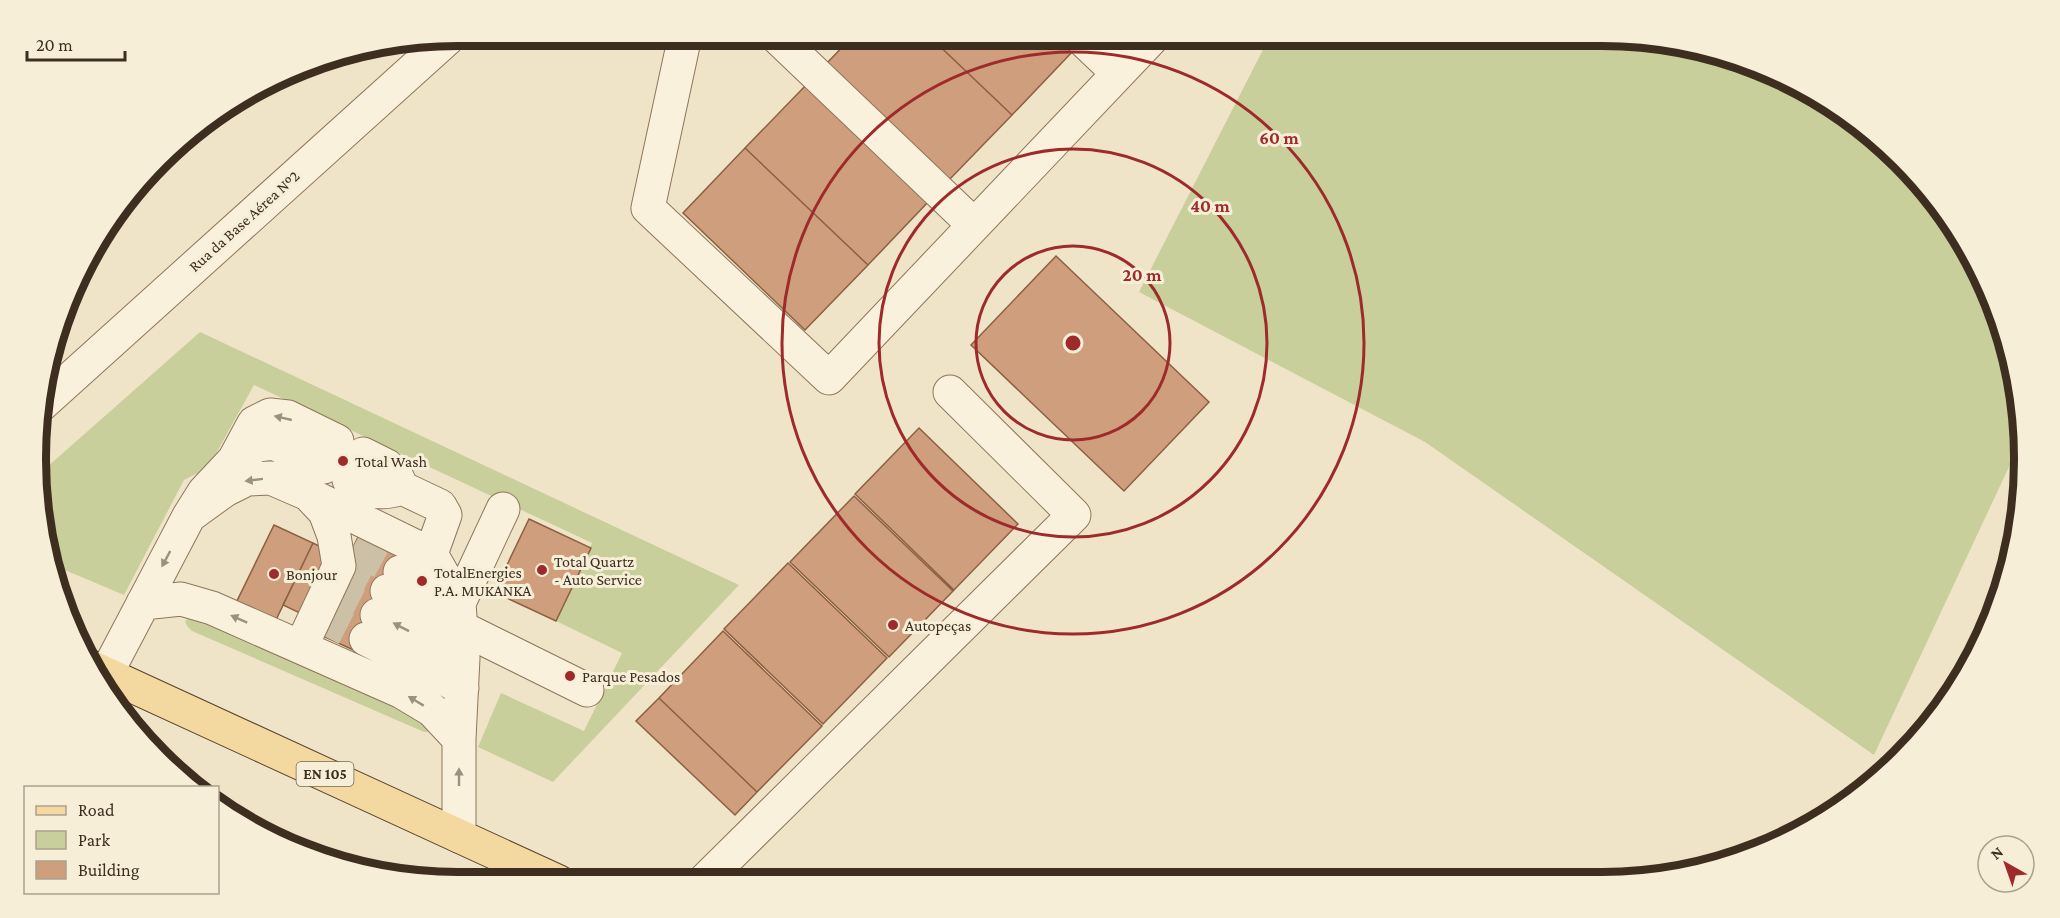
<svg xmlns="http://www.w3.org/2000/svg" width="2060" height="918" font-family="'Crimson Pro',serif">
<rect width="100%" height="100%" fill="#f0e4c8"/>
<!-- green -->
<path fill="#c9cf9b" d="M1270,36H1601L1737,59L1813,93L1880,141L1937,202L1981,272L2010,350L2023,437L1874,755L1425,442L1139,292Z
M200,332L739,585L553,782L478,747L501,693L584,731L622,653L556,621L592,543L254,385L208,468L184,480L124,595L53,565L44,541L38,475Z
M190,617L197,618L430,719L435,728L430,732H424L192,631L187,626L185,621Z"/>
<!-- building -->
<path fill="#cf9f7d" stroke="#8d5f41" stroke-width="1.5" d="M853,36H929L1012,115L949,180L827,63Z
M929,36H1060L1074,50L1012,115Z
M808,83L930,200L868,265L745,148Z
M745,148L868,265L805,330L683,213Z
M1056,256L1209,402L1124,491L971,345Z
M919,428L1018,524L954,590L855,494Z
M854,496L953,591L889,657L790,562Z
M372,508L419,531L360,653L314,632L319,622L283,605L313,543L347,560Z
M529,519L591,548L556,621L494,592Z
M274,525L313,543L274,624L235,605Z
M788,563L887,658L823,724L724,629Z
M723,631L822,726L757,792L659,698Z
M659,698L757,792L735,815L636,721Z"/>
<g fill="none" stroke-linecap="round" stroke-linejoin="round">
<!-- minor-tunnel -->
<path stroke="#ccc0a6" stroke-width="33" stroke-dasharray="33 16" stroke-linecap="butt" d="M353,547L400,572
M339,566L387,591
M328,590L377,615
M317,614L366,639"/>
<!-- minor casing -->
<g stroke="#8d765c" stroke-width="35">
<path id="minor" d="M685,36L648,208L829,378L1154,36
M776,36L974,225
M1079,36L1118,73
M41,405L448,38
M363,454L387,466L396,475L402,488L440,506L445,515L431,554
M234,460L257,445L274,443L324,467
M349,480C371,491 378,496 402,488
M189,516L225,490L247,479L271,478L308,494L431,554L459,603L463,658L459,739V836
M400,572L459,603L503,509
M387,591L587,690
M143,603L181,599L212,608L402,692L432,710L459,739
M377,615L463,658
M366,639L462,688
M301,647L339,566L334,536L325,512L309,495
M106,674L189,516L204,492L234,460L254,423L270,415L288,417L337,441
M704,881L1074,515L950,392"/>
</g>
<!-- major casing -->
<g stroke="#5b4430" stroke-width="35">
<path id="major" d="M91,667L559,882"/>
</g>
<!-- minor -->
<use href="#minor" stroke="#faf1dc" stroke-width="33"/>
<!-- major -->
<use href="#major" stroke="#f3d9a0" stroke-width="33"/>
</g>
<!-- one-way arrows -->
<defs><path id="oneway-solid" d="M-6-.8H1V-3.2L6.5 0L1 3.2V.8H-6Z" transform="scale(1.5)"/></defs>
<g fill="#9c907e">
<use href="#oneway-solid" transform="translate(283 418) rotate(-167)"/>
<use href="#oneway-solid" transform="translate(254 480) rotate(173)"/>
<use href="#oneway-solid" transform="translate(166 559) rotate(118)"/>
<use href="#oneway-solid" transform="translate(239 619) rotate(-156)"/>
<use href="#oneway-solid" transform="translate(401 627) rotate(-153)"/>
<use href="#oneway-solid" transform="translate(416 701) rotate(-149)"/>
<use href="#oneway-solid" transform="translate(459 777) rotate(-90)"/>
</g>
<!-- distance rings -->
<g fill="none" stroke="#9e2a2b" stroke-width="3">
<circle cx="1073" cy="343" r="97"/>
<circle cx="1073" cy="343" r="194"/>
<circle cx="1073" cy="343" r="291"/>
</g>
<!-- markers -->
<g fill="#9e2a2b" stroke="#f7eed8" stroke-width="2">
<circle cx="343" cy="461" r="6"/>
<circle cx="542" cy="570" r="6"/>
<circle cx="274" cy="574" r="6"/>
<circle cx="422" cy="581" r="6"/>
<circle cx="893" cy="625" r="6"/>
<circle cx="570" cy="676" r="6"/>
</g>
<g text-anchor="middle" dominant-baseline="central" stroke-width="6" stroke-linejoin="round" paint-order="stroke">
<!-- shield labels -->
<rect fill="#f7eed8" stroke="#756857" stroke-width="1.5" x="296.5" y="762" width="57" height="24" rx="4.5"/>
<g font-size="15" font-weight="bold" fill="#3d2e20">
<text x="325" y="774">EN 105</text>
</g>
<!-- street labels -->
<g font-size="16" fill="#3d2e20" stroke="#f7eed8">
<text transform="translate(244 221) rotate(-42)">Rua da Base Aérea Nº2</text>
</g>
<!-- poi labels -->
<g font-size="16" fill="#3d2e20" stroke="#f7eed8" text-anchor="start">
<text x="355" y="461">Total Wash</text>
<text x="554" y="561">Total Quartz<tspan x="554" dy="18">- Auto Service</tspan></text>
<text x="434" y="572">TotalEnergies<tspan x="434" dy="18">P.A. MUKANKA</tspan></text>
<text x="286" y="574">Bonjour</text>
<text x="905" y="625">Autopeças</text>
<text x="582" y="676">Parque Pesados</text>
</g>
</g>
<!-- crop -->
<path d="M0 0H2060V918H0ZM458 46H1602A412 412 0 0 1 2014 458V460A412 412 0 0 1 1602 872H458A412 412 0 0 1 46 460V458A412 412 0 0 1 458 46Z" fill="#f7eed8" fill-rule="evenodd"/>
<path fill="none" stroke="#3d2e20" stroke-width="8" d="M458 46H1602A412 412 0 0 1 2014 458V460A412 412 0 0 1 1602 872H458A412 412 0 0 1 46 460V458A412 412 0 0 1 458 46Z"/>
<circle cx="1073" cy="343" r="9" fill="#9e2a2b" stroke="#f7eed8" stroke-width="3"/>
<g font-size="18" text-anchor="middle" font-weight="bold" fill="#9e2a2b" stroke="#f7eed8" stroke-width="6" stroke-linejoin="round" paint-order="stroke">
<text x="1279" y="144">60 m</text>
<text x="1210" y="212">40 m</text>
<text x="1142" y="281">20 m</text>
</g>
<!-- legend -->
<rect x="24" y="786" width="195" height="108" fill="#f7eed8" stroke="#ada18e" stroke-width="1.5"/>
<rect x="36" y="806" width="30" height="9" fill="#f3d9a0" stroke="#ada18e" stroke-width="1.5"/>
<text x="78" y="816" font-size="18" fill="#3d2e20">Road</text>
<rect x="36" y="831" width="30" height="18" fill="#c9cf9b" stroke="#ada18e" stroke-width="1.5"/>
<text x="78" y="846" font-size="18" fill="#3d2e20">Park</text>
<rect x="36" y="861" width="30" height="18" fill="#cf9f7d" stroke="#ada18e" stroke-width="1.5"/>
<text x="78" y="876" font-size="18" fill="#3d2e20">Building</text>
<!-- north arrow -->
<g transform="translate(2006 864) rotate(320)"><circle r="28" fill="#f7eed8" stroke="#ada18e" stroke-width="1.5"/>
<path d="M0-4.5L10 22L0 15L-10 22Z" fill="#9e2a2b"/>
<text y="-9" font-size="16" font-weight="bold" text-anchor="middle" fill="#3d2e20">N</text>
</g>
<!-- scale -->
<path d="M27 51v9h98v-9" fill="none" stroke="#3d2e20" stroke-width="3"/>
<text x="36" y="51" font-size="18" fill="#3d2e20" stroke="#f7eed8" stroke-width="4.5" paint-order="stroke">20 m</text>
</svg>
